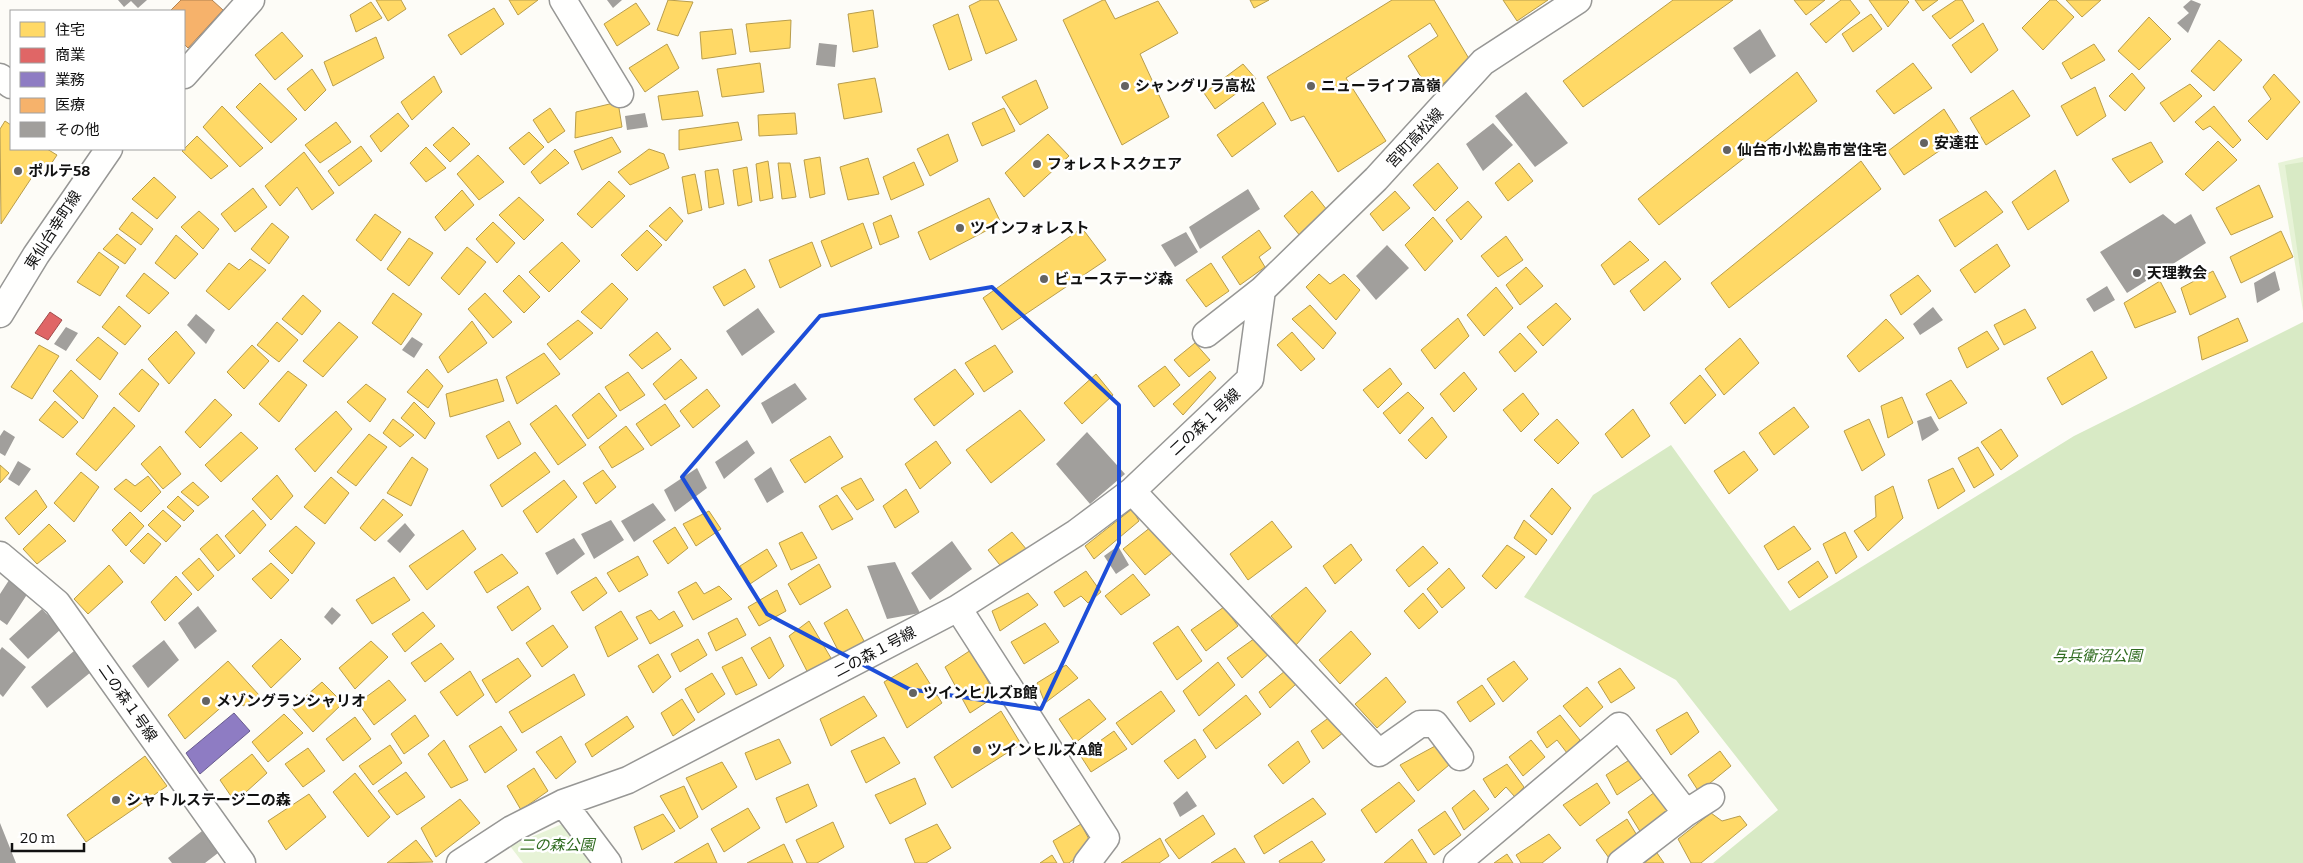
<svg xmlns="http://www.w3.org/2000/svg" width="2303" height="863" font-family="Bitter,'Noto Sans JP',serif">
<rect width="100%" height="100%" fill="#fdfcf7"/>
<!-- green -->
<path fill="#e7f3d7" d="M2303,157V311L2278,163Z
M567,822L590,863H523L510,846Z"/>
<!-- forest -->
<path fill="#d8eac5" d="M2303,162V290L2285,165Z
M2303,322V863H1713L1778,810L1676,680L1524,597L1593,495L1671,445L1790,611L2074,436Z"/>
<!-- homes -->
<path fill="#ffd966" stroke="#b89d4c" d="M376,0H401L406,9L388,21Z
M509,0H538L518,15Z
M668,0L693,2L678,36L657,30Z
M981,0H998L1017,40L986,54L969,6Z
M1103,0H1105L1115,19L1158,1L1178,33L1140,54L1169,117L1122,145L1063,20Z
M1250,0H1269L1254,8Z
M1392,0H1434L1471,62L1431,93L1408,56L1438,36L1430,23L1346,78L1386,141L1338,172L1304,116L1291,121L1267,77Z
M1503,0H1548L1517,21Z
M1673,0H1733L1583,107L1563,81Z
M1794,0H1825L1806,15Z
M1841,0H1850L1860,13L1826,43L1810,24Z
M1869,0H1907L1909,2L1888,27Z
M1915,0H1938L1923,11Z
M1956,0H1962L1974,21L1950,39L1932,16Z
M2050,0H2056L2074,17L2043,50L2022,28Z
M2066,0H2101L2082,17Z
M371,2L382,18L356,32L350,15Z
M636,3L650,24L617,46L604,24Z
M494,8L504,24L461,55L448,35Z
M873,10L878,47L853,52L848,14Z
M958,14L972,60L949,70L933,25Z
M1871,14L1882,29L1853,52L1842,34Z
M2149,17L2171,39L2139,70L2118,51Z
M791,20L790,48L750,52L746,24Z
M1983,23L1998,50L1971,73L1952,45Z
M732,29L736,54L702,59L700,32Z
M282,32L303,56L275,80L255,55Z
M376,37L384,58L333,86L324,62Z
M2219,40L2242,60L2214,91L2191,71Z
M667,44L679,68L645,92L629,68Z
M2094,44L2105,60L2071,79L2062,63Z
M760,63L764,92L722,97L717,69Z
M1913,63L1932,88L1894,114L1876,91Z
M1243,64L1256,79L1215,109L1204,93Z
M312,69L326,90L305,111L287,89Z
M1797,72L1817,101L1659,225L1638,199Z
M2132,73L2145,88L2125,111L2109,96Z
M2274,74L2300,102L2267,140L2248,121L2271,99L2263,87Z
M434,76L442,92L412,120L401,102Z
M875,78L882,112L844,119L838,84Z
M1036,80L1048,108L1020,125L1002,97Z
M260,83L297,119L271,143L236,107Z
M2190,84L2202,96L2174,122L2160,103Z
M2095,87L2106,116L2077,136L2061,106Z
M2013,90L2030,116L1986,145L1970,118Z
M698,91L703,116L662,120L658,96Z
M618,102L622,127L575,138L576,112Z
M1263,102L1276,124L1232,157L1217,135Z
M222,106L263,148L240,167L203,127Z
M2214,106L2241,140L2233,148L2210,126L2203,130L2195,122Z
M550,108L565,131L548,143L533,120Z
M1004,108L1015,131L982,146L972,123Z
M1944,109L1961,136L1904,175L1888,151Z
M398,113L409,126L381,152L370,136Z
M795,113L797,134L759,136L758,115Z
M5,121L11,125V149H47L57,155L45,173L38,168L1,224L0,129Z
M336,122L351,142L320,163L305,145Z
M738,122L742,140L679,150V130Z
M453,127L470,144L450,162L433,145Z
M529,132L544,147L524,165L509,148Z
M948,134L958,161L930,176L917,149Z
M1048,134L1069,156L1024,197L1005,173Z
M197,136L228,166L211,179L182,151Z
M612,137L621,152L582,170L574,151Z
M2218,141L2237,160L2203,191L2185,174Z
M2151,142L2163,162L2130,183L2112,159Z
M361,146L372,161L339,186L328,171Z
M426,147L446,168L426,182L410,163Z
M555,149L569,163L540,184L531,172Z
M649,149L664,154L669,168L630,185L618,172Z
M304,152L334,193L312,210L297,187L280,206L265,186Z
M478,155L504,182L479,200L457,174Z
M820,157L825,194L810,198L804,160Z
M868,158L879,194L848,200L840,167Z
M768,161L773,198L760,201L756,164Z
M1861,161L1881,189L1729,308L1711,283Z
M914,162L924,185L891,200L883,177Z
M778,163H790L796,197L782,199Z
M1438,163L1458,188L1435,211L1413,185Z
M1519,163L1533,181L1508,201L1495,183Z
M747,167L752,202L738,206L733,170Z
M718,169L724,204L709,208L705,171Z
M2055,170L2069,201L2028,230L2012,202Z
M695,174L702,210L688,214L682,177Z
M154,177L176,197L157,219L132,199Z
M609,181L625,196L592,228L577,214Z
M2259,185L2273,217L2231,235L2216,208Z
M253,188L267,207L235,232L221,214Z
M462,190L474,205L445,231L435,217Z
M1312,191L1327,210L1301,237L1284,216Z
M1395,191L1410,208L1383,231L1370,214Z
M1986,191L2003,212L1955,247L1939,220Z
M519,197L544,220L524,240L499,215Z
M989,198L1001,223L930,260L918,232Z
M1468,201L1482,217L1461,240L1446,220Z
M670,207L683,221L666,241L649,226Z
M199,211L219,229L203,249L181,227Z
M132,212L153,229L141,245L119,229Z
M375,214L401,232L381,261L356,240Z
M891,215L899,237L880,245L873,223Z
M1433,217L1453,241L1425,271L1405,245Z
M493,222L515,243L497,263L476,239Z
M272,223L289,237L269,264L251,249Z
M863,223L872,248L831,267L821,241Z
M1082,228L1106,260L1002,330L983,298Z
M647,230L662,245L637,271L621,255Z
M1259,230L1271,248L1259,257L1265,267L1240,285L1222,257Z
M2281,231L2293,257L2241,283L2230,257Z
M117,234L136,249L125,264L103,249Z
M176,235L198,254L175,279L155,263Z
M1506,236L1523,260L1498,277L1481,256Z
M409,238L433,253L409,286L387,269Z
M1630,241L1649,260L1614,285L1601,265Z
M562,242L580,261L549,292L529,272Z
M812,242L821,266L780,288L769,260Z
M1997,244L2010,266L1975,293L1960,270Z
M467,247L486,262L459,295L441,278Z
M99,252L119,267L100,296L77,282Z
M250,259L266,270L229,310L206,291L229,263L239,270Z
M1665,261L1681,279L1644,311L1630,291Z
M1211,263L1229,291L1206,307L1186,280Z
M1526,267L1543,286L1520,305L1506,285Z
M745,269L755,287L724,306L713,287Z
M2213,271L2226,297L2190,315L2181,288Z
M144,273L169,293L149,314L126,296Z
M1319,274L1330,284L1344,274L1360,290L1336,320L1306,287Z
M519,275L540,297L524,313L503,291Z
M1918,275L1931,291L1901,315L1890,295Z
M2160,281L2176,312L2135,328L2124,303Z
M612,283L628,299L601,329L581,312Z
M1496,287L1513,308L1484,336L1467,315Z
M393,293L422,314L401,345L372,323Z
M485,293L512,322L493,338L468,309Z
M303,295L321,311L302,335L282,319Z
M1556,303L1571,319L1543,346L1527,327Z
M1310,305L1336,333L1323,349L1292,319Z
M119,306L141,326L125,345L102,327Z
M2025,309L2036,328L2004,345L1994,325Z
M1458,318L1469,336L1435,369L1421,350Z
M2238,318L2248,341L2202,360L2198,337Z
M1886,319L1904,338L1859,372L1847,356Z
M578,320L593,333L560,360L547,344Z
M472,321L487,343L448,373L439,357Z
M277,322L298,340L279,362L257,345Z
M339,322L358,337L323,377L303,361Z
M176,331L195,353L169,384L148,359Z
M1987,331L1999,349L1967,368L1958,348Z
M657,332L671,349L642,369L629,355Z
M1292,332L1315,359L1301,371L1277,345Z
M1520,333L1537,352L1515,372L1499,352Z
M98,337L118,353L100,380L76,360Z
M1740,338L1759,363L1724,395L1705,369Z
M1195,343L1210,360L1189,377L1174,360Z
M39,345L59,356L32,399L11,387Z
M252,345L269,361L244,389L227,372Z
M995,345L1013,372L984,392L965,363Z
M2092,351L2107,378L2062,405L2047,378Z
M544,353L560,374L517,404L506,377Z
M681,359L697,378L665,400L653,384Z
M1165,366L1180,385L1154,407L1138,386Z
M1390,368L1402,384L1378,408L1363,390Z
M142,369L159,384L139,412L119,394Z
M427,369L443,386L428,408L407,392Z
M955,369L974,394L934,426L914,399Z
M71,370L98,396L83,419L53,391Z
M288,371L307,385L279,422L259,404Z
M1210,371L1216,378L1183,415L1173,404Z
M628,372L645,395L620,411L605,387Z
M1464,372L1477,389L1454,412L1440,394Z
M1096,374L1113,395L1082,424L1064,403Z
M1700,375L1716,395L1685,424L1670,403Z
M497,379L504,401L450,417L446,394Z
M1951,380L1967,403L1939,419L1926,394Z
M366,384L386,399L370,422L347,402Z
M707,389L720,406L693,428L680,411Z
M1408,392L1424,408L1400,434L1383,413Z
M599,393L617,416L588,439L572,415Z
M1523,393L1539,414L1521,432L1503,410Z
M1902,397L1913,423L1888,438L1881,406Z
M215,399L232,415L200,448L185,432Z
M55,401L78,422L63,438L39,420Z
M414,402L435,423L425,439L401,418Z
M665,404L680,426L651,446L636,424Z
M556,405L586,445L558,465L530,424Z
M114,407L135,426L96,471L76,454Z
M1794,407L1809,427L1774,455L1759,433Z
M1633,409L1650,436L1622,458L1605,434Z
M1020,410L1045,440L991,483L966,450Z
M336,411L352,429L315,472L295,449Z
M1432,417L1447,437L1426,459L1408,440Z
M393,419L414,435L400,447L383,433Z
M1557,419L1579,443L1558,464L1534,440Z
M1869,419L1885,455L1862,471L1844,431Z
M509,421L521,444L498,459L486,436Z
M626,426L644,449L612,468L599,447Z
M2001,429L2018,456L2001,470L1981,442Z
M241,432L258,448L221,482L205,465Z
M369,434L387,447L356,486L337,472Z
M830,436L843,457L805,483L790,460Z
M936,441L951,463L920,489L905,464Z
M160,446L181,474L163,489L141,464Z
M1978,447L1994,475L1974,488L1958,458Z
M1744,451L1758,470L1729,494L1714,471Z
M535,452L550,472L502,507L490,485Z
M412,457L428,469L411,506L387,493Z
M0,465L9,473L0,483Z
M1953,468L1965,491L1938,509L1928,480Z
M603,470L616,487L596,504L583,483Z
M81,472L99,487L74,522L54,503Z
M277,475L293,496L271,520L252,499Z
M148,476L161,492L141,512L114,489L126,479L135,486Z
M331,477L349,493L325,524L304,507Z
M861,478L874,500L857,510L841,488Z
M564,480L577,497L537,533L523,511Z
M193,482L209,497L198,506L181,492Z
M1893,486L1903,518L1868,551L1854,531L1876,517L1875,496Z
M1552,488L1571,508L1552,535L1530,516Z
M906,489L919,512L895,528L883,506Z
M36,490L47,507L19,535L5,518Z
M837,495L853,519L832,530L819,506Z
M178,496L194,511L184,521L167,507Z
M383,499L403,515L375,541L360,528Z
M1132,509L1139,521L1094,559L1085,546Z
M163,510L181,526L166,542L148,525Z
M253,510L266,525L240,554L225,536Z
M709,511L721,529L696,546L683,524Z
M130,512L144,526L126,546L112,530Z
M1524,520L1547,540L1536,555L1514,538Z
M1272,521L1292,547L1248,580L1230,554Z
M49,524L66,541L37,564L23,549Z
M296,526L315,543L292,574L269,551Z
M1794,526L1811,549L1778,570L1764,546Z
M675,527L688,548L668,564L653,541Z
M1151,527L1172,553L1145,575L1123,549Z
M463,530L476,549L427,590L409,566Z
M802,532L817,558L791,570L779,543Z
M1012,532L1027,550L1003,569L988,550Z
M1845,532L1857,557L1836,574L1823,544Z
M148,533L161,544L144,564L130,551Z
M217,534L235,556L218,571L200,549Z
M1351,544L1362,560L1335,584L1323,566Z
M1507,545L1525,557L1496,589L1482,576Z
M1423,546L1438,563L1409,587L1396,570Z
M767,549L777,566L750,584L740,566Z
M502,554L518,573L487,593L474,572Z
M638,556L648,575L619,592L607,573Z
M199,558L214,576L198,591L182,573Z
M1818,561L1828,577L1799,598L1788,582Z
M271,563L289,580L271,599L252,579Z
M819,564L831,587L800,605L788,584Z
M109,565L123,582L88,614L74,599Z
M1449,568L1465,588L1442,608L1427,589Z
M1086,571L1101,592L1088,603L1081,596L1064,607L1054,592Z
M1133,574L1150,595L1121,615L1105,596Z
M176,576L192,594L165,621L151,602Z
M394,577L410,600L372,624L356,600Z
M596,577L607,593L583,611L571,592Z
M696,582L704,594L719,586L732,599L693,620L678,592Z
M528,586L541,609L512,631L497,607Z
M1306,587L1326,611L1296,645L1271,616Z
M777,590L786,611L759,626L748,607Z
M1028,593L1038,605L1000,631L992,611Z
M1423,593L1438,612L1419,629L1404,611Z
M1224,607L1238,626L1206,651L1191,630Z
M847,609L864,641L841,656L824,623Z
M651,610L659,620L674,611L683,626L650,644L636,617Z
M621,611L638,639L608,657L595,627Z
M423,612L435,626L405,652L392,634Z
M737,618L746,635L716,651L708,633Z
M809,621L831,658L809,675L789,636Z
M1045,623L1059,642L1024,664L1011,642Z
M553,625L568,647L542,667L526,643Z
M1178,626L1202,661L1177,680L1153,643Z
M1351,631L1371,654L1340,684L1319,660Z
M1258,636L1271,652L1242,678L1227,658Z
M770,637L784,666L769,679L751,648Z
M281,639L301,659L271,688L252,666Z
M698,639L707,655L680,672L671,654Z
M371,641L388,657L355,689L339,668Z
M441,643L454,659L425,682L411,663Z
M971,650L996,696L970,713L945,667Z
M658,654L671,677L653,693L638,666Z
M742,657L757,685L736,695L722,667Z
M518,658L531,676L496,703L482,680Z
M228,661L259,695L243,706L234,696L185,739L168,715Z
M1514,661L1528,679L1503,702L1487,679Z
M1218,662L1235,685L1199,716L1183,691Z
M917,663L942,703L907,728L884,682Z
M1066,665L1078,678L1045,703L1037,683Z
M1620,668L1635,688L1611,703L1598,682Z
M470,671L484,695L457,716L440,692Z
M1285,671L1296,684L1270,708L1259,692Z
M712,673L725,694L698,713L685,689Z
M574,674L585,695L522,733L509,712Z
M1386,677L1406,702L1377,728L1355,704Z
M389,680L406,700L374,725L358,703Z
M322,682L343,703L313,732L292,708Z
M1482,685L1495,704L1470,722L1457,702Z
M1587,687L1603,707L1580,727L1563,706Z
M1161,691L1175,711L1132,745L1116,723Z
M1246,695L1261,714L1216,749L1203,730Z
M864,696L877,716L831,746L820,719Z
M682,699L695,720L673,736L661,713Z
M1089,699L1106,719L1075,743L1059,719Z
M1001,711L1021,744L952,788L934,757Z
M1687,712L1699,732L1671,755L1656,730Z
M284,714L303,733L268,762L252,742Z
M415,715L429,736L404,754L391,734Z
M1560,715L1580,740L1567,753L1557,740L1547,748L1537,732Z
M627,716L634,727L592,757L585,744Z
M1331,716L1344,732L1323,749L1311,731Z
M355,717L371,739L343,761L326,739Z
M501,726L517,750L485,773L469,746Z
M1114,731L1127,749L1091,772L1080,755Z
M561,736L576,762L556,779L536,752Z
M884,737L900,763L866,783L851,751Z
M779,739L791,763L756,780L745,753Z
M1195,739L1206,757L1178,779L1164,761Z
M444,740L468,780L451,788L428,754Z
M1531,740L1545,757L1523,776L1509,757Z
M1298,741L1310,762L1283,784L1268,765Z
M390,745L402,763L373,785L359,766Z
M1437,745L1449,765L1418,791L1400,765Z
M308,748L325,771L303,787L285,764Z
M1720,751L1731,766L1699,792L1688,775Z
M252,754L267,773L235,802L220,780Z
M145,756L167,786L86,842L67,815Z
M1634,757L1645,776L1617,795L1606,775Z
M722,762L737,787L702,810L686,778Z
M1507,764L1524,787L1515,797L1506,787L1495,798L1483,779Z
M534,768L548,791L521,810L507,786Z
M406,772L425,797L397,815L378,791Z
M355,773L390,817L368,837L333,792Z
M915,778L926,804L890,824L875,795Z
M1399,782L1415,801L1376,833L1361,810Z
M1597,783L1610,803L1580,826L1563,805Z
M808,784L817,806L786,823L776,798Z
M684,786L698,817L680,829L660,796Z
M1474,790L1489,809L1464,830L1452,808Z
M1655,792L1670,811L1641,833L1628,812Z
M309,794L326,817L286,850L268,821Z
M1313,798L1326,814L1264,854L1254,836Z
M460,799L480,823L436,857L421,828Z
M748,808L760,828L724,852L711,829Z
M1445,811L1461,835L1434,855L1418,830Z
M1711,813L1722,821L1740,816L1747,825L1701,863H1691L1678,839Z
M663,814L675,831L642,850L634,827Z
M1203,815L1215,834L1179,859L1165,840Z
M1627,819L1638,837L1609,858L1596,840Z
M833,822L844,847L817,863H807L796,840Z
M937,824L951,848L926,863H915L905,839Z
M1081,824L1092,845L1069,863H1064L1053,841Z
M1549,834L1561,848L1542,863H1521L1516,855Z
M1160,838L1169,856L1159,863H1121Z
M1412,839L1427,863H1384Z
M416,840L433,862L387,863Z
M1312,841L1325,860L1321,863H1280L1279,861Z
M708,843L717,863H674Z
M784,844L793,863H747Z
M1235,848L1245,863H1211Z
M1657,853L1664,863H1644Z
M1507,854L1513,863H1494Z
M1052,855L1057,863H1040Z"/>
<!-- shops -->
<path fill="#e06666" stroke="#a24c4c" d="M50,312L62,320L48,340L35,333Z"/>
<!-- offices -->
<path fill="#8e7cc3" stroke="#685c8e" d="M234,713L250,731L200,774L186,753Z"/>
<!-- health -->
<path fill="#f6b26b" stroke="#b18250" d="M181,0H212L223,10L188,48L184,44V11H170Z"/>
<!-- building -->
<path fill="#a19f9c" d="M118,0H147L138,8L131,1L124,7Z
M607,0H622L613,8Z
M2191,0L2201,4L2188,33L2177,23L2189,13L2183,7Z
M1760,29L1776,56L1750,74L1733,48Z
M819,43L837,45L835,67L816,65Z
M1526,92L1568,143L1535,167L1495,116Z
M645,113L648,127L627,130L625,116Z
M1493,123L1513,145L1483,171L1466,144Z
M1248,189L1260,209L1200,249L1189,227Z
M2163,214L2175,224L2191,214L2206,243L2127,293L2100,252Z
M1186,232L1198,252L1175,267L1161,245Z
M1387,245L1409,268L1376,300L1356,276Z
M2275,271L2280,290L2257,303L2254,283Z
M2107,286L2115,300L2094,312L2086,299Z
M1933,307L1943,320L1920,335L1913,324Z
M758,308L775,332L742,356L726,331Z
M196,314L215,330L206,344L187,325Z
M66,327L78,333L66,351L54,344Z
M412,337L423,344L414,358L402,350Z
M795,383L807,399L772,424L761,403Z
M1931,416L1939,430L1922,441L1917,421Z
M4,430L15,437L5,456L0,453V436Z
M1087,432L1125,474L1090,504L1056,464Z
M747,440L755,453L724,479L715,462Z
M18,461L31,469L19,486L8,479Z
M771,467L784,492L767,503L754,479Z
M697,468L707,488L675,512L664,490Z
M653,503L666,520L634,542L621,521Z
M611,520L624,540L594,559L581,534Z
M405,523L415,535L400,553L387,541Z
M574,538L585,554L557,575L545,553Z
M952,541L972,569L930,600L911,573Z
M1118,546L1129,565L1116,574L1104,556Z
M895,562L920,613L887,619L867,566Z
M11,577L30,590L7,625L0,620V594Z
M198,606L217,631L195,649L178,623Z
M332,607L341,615L332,625L324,617Z
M42,609L61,629L28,659L9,639Z
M164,640L179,660L148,688L132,666Z
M2,647L26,667L3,697L0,694V650Z
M74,651L91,672L47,708L31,687Z
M1187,791L1197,806L1180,817L1173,803Z
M0,823L16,863H0Z
M202,831L218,853L205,863H172L168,858Z"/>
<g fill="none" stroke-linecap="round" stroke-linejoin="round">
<!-- minor casing -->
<g stroke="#979795" stroke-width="29">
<path id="minor" d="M563,0L620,94
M184,75L251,0
M0,77L11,85
M0,314L36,255L109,149
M1206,334L1262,290L1376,179L1483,62L1578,0
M1132,491L1379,753L1420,724H1435L1460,757
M0,555L57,603L242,863
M958,608L1106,838L1087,863
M563,803L608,863
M1686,813L1711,797
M460,863L512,829L563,803L628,780L958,608L1076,533L1132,491L1250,379L1262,290
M1457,863L1619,726L1686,813L1621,863"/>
</g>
<!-- minor -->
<use href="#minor" stroke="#fffffe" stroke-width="26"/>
</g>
<!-- marked area -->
<path fill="none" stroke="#1d4ed8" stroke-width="4" stroke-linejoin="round" d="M992,287L1119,405V543L1041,709L909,689L767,614L682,477L820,316Z"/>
<!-- markers -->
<g fill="#646362" stroke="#fff" stroke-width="2">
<circle cx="1125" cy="86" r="5"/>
<circle cx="1311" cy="86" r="5"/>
<circle cx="1924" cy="143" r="5"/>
<circle cx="1727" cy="150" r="5"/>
<circle cx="1037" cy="164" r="5"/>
<circle cx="18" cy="171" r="5"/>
<circle cx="960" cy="228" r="5"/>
<circle cx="2137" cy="273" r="5"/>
<circle cx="1044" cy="279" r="5"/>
<circle cx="913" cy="693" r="5"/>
<circle cx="206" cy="701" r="5"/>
<circle cx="977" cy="750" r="5"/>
<circle cx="116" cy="800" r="5"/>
</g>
<g text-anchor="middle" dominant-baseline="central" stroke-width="5" stroke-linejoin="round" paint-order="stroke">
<!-- poi labels -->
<g font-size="15" font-weight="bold" fill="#111" stroke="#fff" text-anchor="start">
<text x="1135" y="86">シャングリラ高松</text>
<text x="1321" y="86">ニューライフ高嶺</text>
<text x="1934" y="143">安達荘</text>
<text x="1737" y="150">仙台市小松島市営住宅</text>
<text x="1047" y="164">フォレストスクエア</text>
<text x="28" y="171">ポルテ58</text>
<text x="970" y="228">ツインフォレスト</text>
<text x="2147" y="273">天理教会</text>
<text x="1054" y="279">ビューステージ森</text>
<text x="923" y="693">ツインヒルズB館</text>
<text x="216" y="701">メゾングランシャリオ</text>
<text x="987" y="750">ツインヒルズA館</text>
<text x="126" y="800">シャトルステージ二の森</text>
</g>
<!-- street labels -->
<g font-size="15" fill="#111" stroke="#fff">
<text transform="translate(1415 138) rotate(-47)">宮町高松線</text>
<text transform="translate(53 230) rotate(-57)">東仙台幸町線</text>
<text transform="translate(1205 422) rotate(-43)">二の森１号線</text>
<text transform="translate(875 652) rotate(-28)">二の森１号線</text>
<text transform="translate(128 703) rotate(55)">二の森１号線</text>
</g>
<!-- park labels -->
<g font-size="15" font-style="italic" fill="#2f6b1f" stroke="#fff">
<text x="2097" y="656">与兵衛沼公園</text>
<text x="557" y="845">二の森公園</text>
</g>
</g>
<!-- legend -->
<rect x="10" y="10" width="175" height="140" fill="#ffffff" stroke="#a0a0a0"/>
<rect x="20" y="22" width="25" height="15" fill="#ffd966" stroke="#a0a0a0"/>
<text x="55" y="35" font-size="15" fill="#111111">住宅</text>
<rect x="20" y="48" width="25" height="15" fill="#e06666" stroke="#a0a0a0"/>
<text x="55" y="60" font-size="15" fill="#111111">商業</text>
<rect x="20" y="72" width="25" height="15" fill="#8e7cc3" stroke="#a0a0a0"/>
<text x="55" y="85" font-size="15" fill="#111111">業務</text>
<rect x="20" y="98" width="25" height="15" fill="#f6b26b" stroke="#a0a0a0"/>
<text x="55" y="110" font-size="15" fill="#111111">医療</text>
<rect x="20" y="122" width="25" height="15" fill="#a19f9c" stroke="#a0a0a0"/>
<text x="55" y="135" font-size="15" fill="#111111">その他</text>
<!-- scale -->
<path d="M12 843v8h72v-8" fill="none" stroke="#111111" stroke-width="2.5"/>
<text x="20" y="843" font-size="15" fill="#111111" stroke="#ffffff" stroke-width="4" paint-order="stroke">20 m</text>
</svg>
